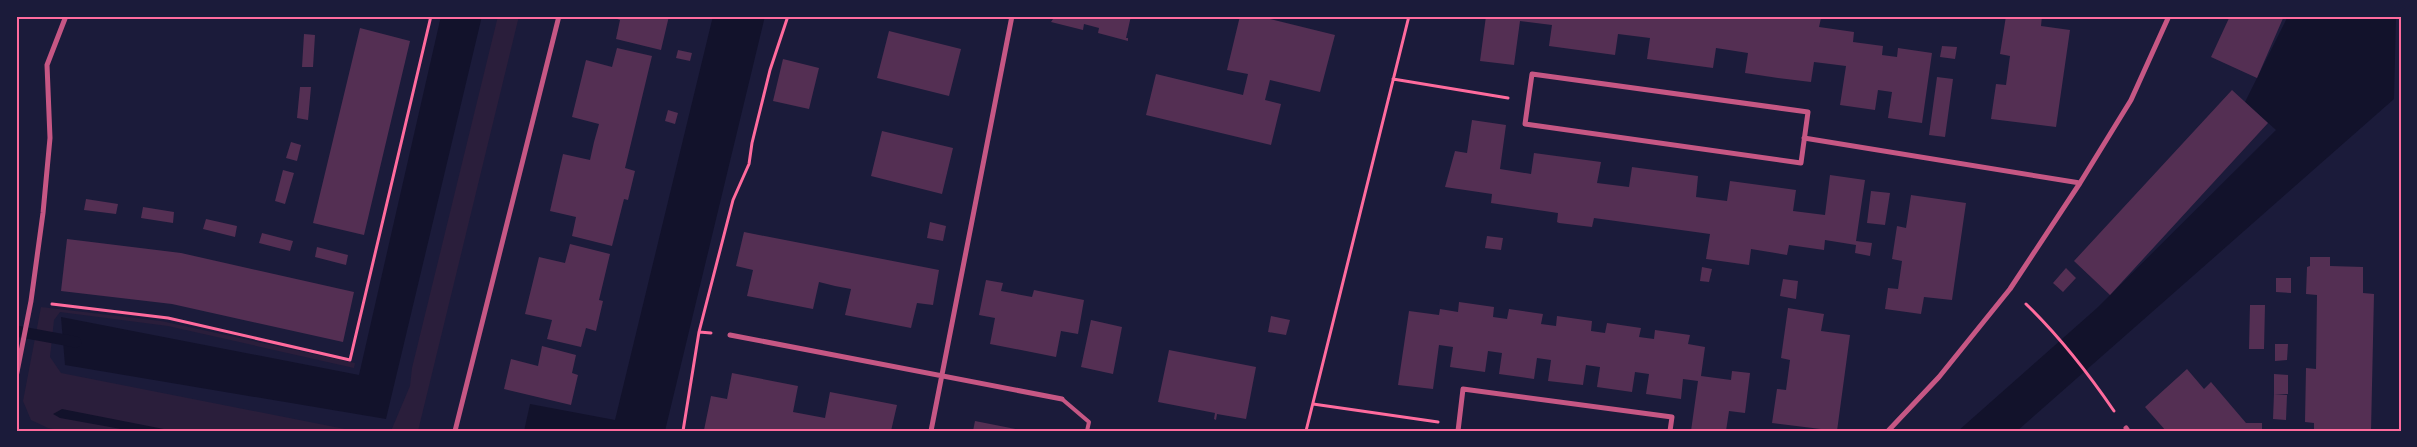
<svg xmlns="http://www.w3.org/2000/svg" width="2417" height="447" font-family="'Sofia Sans Condensed',sans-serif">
<rect width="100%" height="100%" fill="#1b1b3a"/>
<!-- green -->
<path fill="#2a1e3b" d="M498,16H519L418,431H391L410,386L412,368Z
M41,307L161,321L355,363L354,368L168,326L60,312L54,320L50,357L61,373L355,431H64L48,428L31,420L23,401Z"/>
<!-- water -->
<path fill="#12122b" d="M441,16H482L386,419L65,365L61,317L359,375Z
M713,16H765L665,431H524L530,404L615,420Z
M2288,16H2396L2394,99L2017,431H1958L2097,308L2276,130L2245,102Z
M62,409L174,431H132L60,418L53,414Z"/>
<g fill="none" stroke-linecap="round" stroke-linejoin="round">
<!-- stream -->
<path stroke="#12122b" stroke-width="11" d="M16,331L76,342"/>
</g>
<!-- building -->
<path fill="#542f53" d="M609,16H669L661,50L616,39L620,20Z
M1055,16H1131L1126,38H1128V41L1098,33L1099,28L1084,24L1083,30L1051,22Z
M1240,16H1258L1335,35L1320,92L1270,80L1265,100L1281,104L1271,145L1146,115L1156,74L1243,95L1248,74L1227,70Z
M1486,16L1821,18L1819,27L1854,32L1853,42L1883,46L1882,55L1897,57L1898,48L1932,53L1922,123L1888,118L1892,92L1878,90L1875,110L1840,105L1846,66L1814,62L1811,82L1778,78L1745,73L1748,53L1716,48L1713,68L1647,59L1650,38L1618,34L1615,55L1549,46L1552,25L1520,21L1514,65L1480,61Z
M2006,16H2042L2041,26L2070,30L2056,127L1991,119L1996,84L2006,85L2010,56L2000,54Z
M2230,16H2284L2257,78L2211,57Z
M360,28L410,41L364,235L313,223Z
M889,31L961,49L949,96L877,78Z
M304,34L315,35L313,67H302Z
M1942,46L1957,47L1955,59L1940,57Z
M617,48L652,56L625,168L635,171L628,200L624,199L612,246L572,236L576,217L550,211L563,154L590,160L594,142L599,124L572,117L586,60L612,67Z
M678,50L692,53L690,61L676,58Z
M783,59L819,68L809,109L773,101Z
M1937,77L1953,79L1945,137L1929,135Z
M300,87H311L308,120L297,118Z
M2232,90L2268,123L2110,295L2074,261Z
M668,110L678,113L675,124L665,121Z
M1472,120L1506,125L1500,169L1531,174L1534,153L1601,162L1597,183L1629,187L1632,167L1698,176L1696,197L1711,199L1727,201L1730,181L1796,190L1793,211L1825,215L1830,175L1865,180L1856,241L1872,243L1870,256L1855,253L1856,245L1825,240L1824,250L1789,245L1787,255L1751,249L1749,265L1706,259L1710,234L1594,218L1592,227L1559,223L1557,222L1558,213L1491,203L1492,194L1445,187L1455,151L1467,153Z
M882,131L953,148L942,194L871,176Z
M291,142L301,145L297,161L286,158Z
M283,170L294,173L285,204L275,201Z
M1871,191L1890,193L1885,225L1867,223Z
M1911,195L1966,203L1952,300L1924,297L1921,314L1885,309L1888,288L1898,289L1902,261L1892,259L1897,226L1906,228Z
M86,199L118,204L116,214L84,210Z
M143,207L174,212L173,223L141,218Z
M206,219L237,226L235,237L203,229Z
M930,222L946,226L943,241L927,238Z
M744,232L939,270L933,305L917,303L911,328L845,315L851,289L835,286L819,282L813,309L747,296L753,270L736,266Z
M262,233L293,241L290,251L259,243Z
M1487,236L1503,238L1501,250L1485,248Z
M67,239L181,253L354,292L343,342L172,304L61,291Z
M570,244L610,254L599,300L603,301L596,331L586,328L581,347L547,339L552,320L525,314L539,257L565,263Z
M317,247L348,255L346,265L315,257Z
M2310,257H2330V266L2363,267V293L2374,294L2371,431H2314V423L2305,422L2306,368L2316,369L2317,295L2306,294L2307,267L2310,266Z
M1702,267L1712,269L1709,282L1700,281Z
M2066,268L2076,278L2063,292L2053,283Z
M2276,278H2291V293L2276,292Z
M1783,279L1798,281L1796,299L1780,296Z
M986,280L1003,283L1001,291L1032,297L1034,290L1084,300L1078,334L1061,331L1056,357L990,344L995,318L979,315Z
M1459,302L1494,307L1493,317L1507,319L1509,309L1543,314L1541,324L1556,326L1557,316L1592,321L1591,331L1605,333L1607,323L1641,328L1639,337L1654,339L1655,330L1690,335L1688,344L1705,347L1701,376L1731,380L1732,371L1750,373L1745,413L1729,411L1726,431H1691L1698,381L1683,379L1681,399L1646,394L1649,374L1635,372L1632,392L1597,387L1600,367L1586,365L1583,385L1548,381L1551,360L1537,358L1534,379L1499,374L1502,353L1488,351L1485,372L1450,367L1453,347L1439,345L1433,389L1398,385L1409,311L1439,315L1440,309L1458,312Z
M2250,305H2265L2264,349H2249Z
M1788,308L1824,314L1821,331L1850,335L1837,431L1772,423L1777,389L1786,390L1790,360L1781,358Z
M1271,316L1290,320L1286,335L1268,332Z
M1091,320L1122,327L1113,374L1081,367Z
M2275,344H2288L2287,360L2275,361Z
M542,346L576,355L572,373L578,375L571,405L504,389L511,359L538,366Z
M1169,350L1256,367L1246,419L1217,414L1216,420L1214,419L1215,413L1158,402Z
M2187,369L2204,389L2211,382L2246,423H2262V431H2166L2145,407Z
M732,373L798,386L793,412L825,418L830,392L897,405L891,431L704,430L711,396L727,399Z
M2274,374L2288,375V394H2274Z
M2274,394L2287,395L2286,420L2273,419Z
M975,421L1020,430V431H973Z"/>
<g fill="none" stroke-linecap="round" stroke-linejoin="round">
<!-- path -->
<path stroke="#ff6b9d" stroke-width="3" d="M1393,79L1508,98
M52,304L168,318L350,360L431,16
M2026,304C2059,336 2088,373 2114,411
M699,332L711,333
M1313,404L1438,422
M683,431L699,332L733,200L749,164L752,143L770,70L788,16
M1306,431L1409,16"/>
<!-- service -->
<path stroke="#c65784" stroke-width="4" d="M1062,399L1089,422L1087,431"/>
<!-- minor -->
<path stroke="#c65784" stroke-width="5" d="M1532,74L1808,112L1801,163L1525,124Z
M1804,138L2080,183
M730,335L1062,399
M16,377L31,301L43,213L50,138L47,65L66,16
M2126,428L2128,431
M455,431L559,16
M931,431L1012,16
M1458,431L1463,389L1672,417L1670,431
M1888,431L1939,377L2010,289L2080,183L2131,100L2169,16"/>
</g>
<!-- border -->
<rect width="2417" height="447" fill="none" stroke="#1b1b3a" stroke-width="35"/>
<rect x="18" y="18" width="2382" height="412" fill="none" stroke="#ff6b9d" stroke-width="2"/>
</svg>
